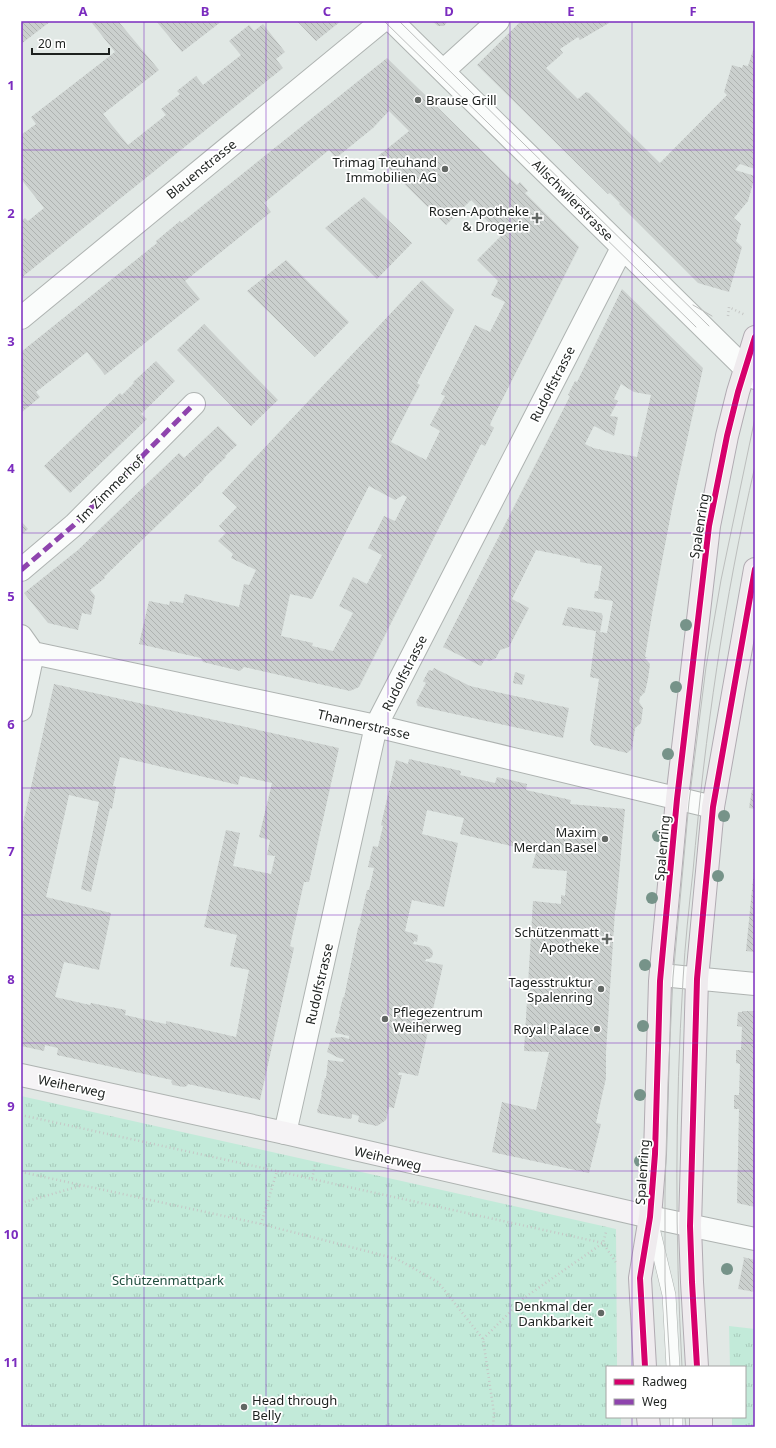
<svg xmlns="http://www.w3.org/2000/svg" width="776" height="1448" font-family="'Noto Sans',sans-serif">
<defs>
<pattern id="grass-tufts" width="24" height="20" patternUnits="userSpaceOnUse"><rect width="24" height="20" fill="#c2ead9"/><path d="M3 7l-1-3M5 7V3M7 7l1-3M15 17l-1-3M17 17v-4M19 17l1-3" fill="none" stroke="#a6c8ba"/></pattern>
<pattern id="building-back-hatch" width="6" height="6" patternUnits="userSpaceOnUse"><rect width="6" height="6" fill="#cbd0ce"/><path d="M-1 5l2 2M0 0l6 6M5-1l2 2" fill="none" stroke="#aeb2b0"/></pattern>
</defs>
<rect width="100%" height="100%" fill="#e1e8e5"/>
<!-- grass -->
<path fill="url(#grass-tufts)" d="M21,1096L616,1229L617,1367H607V1417H621V1427H21Z
M729,1326L755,1329V1427H732V1417H745V1367H730Z"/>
<!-- building -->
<path fill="url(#building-back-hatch)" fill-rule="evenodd" d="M21,21H51L21,44Z
M94,21H118L159,70L103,114L128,145L166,115L161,109L180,94L177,91L196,76L203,85L241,55L229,41L249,25L254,31L263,24L285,52L276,59L283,68L21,278V221L25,218L28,221L44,208L21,179V135L36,124L31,117L115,52L92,23Z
M156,21H222L182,52Z
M297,21H341L316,41Z
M432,21H448L444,26H438Z
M521,21H608L609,23L580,40L578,37L560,49L563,53L546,68L578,99L586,92L589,93L660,163L727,95L724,92L732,65L742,68L743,65L748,66L755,44V169L740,164L735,170L755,176L748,201L734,218L741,224L736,241L742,247L729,292L698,283L619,204L620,203L610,193L608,194L477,65Z
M387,58L517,185L520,182L528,191L525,193L579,247L492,420L490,425L494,428L485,446L481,444L359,687L350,691L244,667L240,671L203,662L201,658L139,644L149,601L169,605L170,601L183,603L185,594L239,607L244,584L249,585L256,570L231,558L233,554L218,541L226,533L219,526L237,507L222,493L422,280L454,310L417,383L420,385L391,442L426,460L440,431L430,425L445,396L441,394L475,325L490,332L505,302L491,295L498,281L477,260L502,235L480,214L482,211L471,200L446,225L377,157L409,131L389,111L373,128L336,158L329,150L264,203L271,212L185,281L200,299L105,375L87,352L36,392L40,397L21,413V352L157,243L156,241L180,221L181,223ZM369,486L395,500L403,495L407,497L395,521L384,516L368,548L382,555L367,584L353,577L339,606L353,613L333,651L312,646L313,643L281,636L290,594L312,599Z
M364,197L412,243L377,279L325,228Z
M286,260L349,322L315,357L247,291Z
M622,289L703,368L673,503L653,608L645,657L648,658H645L650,664L648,679L645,692L640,697L639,702L643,708L641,723L635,728L632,749L627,753L594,745L590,740L599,679L590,677L596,631L562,625L568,607L601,613L603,616L600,632L607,633L613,601L594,598L595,591H598L602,566L580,562V559L536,550L512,599L529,608L509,647L500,650L496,658L489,661L485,659L481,666L443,647L570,396L568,395L575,381L577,382ZM621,384L634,392L651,395L637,457L593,448L585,444L594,426L614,436L618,417L610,416L618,401L614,399Z
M204,324L278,400L251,426L177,350Z
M156,361L175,381L141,414L147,419L70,493L44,466L120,393L122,395L134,383L133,382Z
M218,426L237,445L225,456L226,457L203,479L204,480L104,577L105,578L90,590L95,596L91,615L82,613L78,630L48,623L24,593L78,550L179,453L184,458Z
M21,521L28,529L21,535Z
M434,668L470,686L569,708L563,738L418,706L416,702L426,683L423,681L429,670L432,671Z
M515,672L525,675L522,685L513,683Z
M54,684L339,748L309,882H304L290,946L294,948L260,1100L188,1084L187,1086L184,1087L173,1085L171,1082L172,1080L57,1055L58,1048L45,1045L44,1051L21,1046V832ZM120,757L238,785L240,776L272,783L259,837L270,840L267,855L275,856L271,874L233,866L240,833L226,830L204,927L237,935L230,966L249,970L236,1037L166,1021V1024L156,1022L125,1015L126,1010L91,1003L90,1005L55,997L64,962L99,970L111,913L46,897L69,795L99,802L81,889L91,892L110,808L112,809L116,787L113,786Z
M409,759L461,771L460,775L495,783L497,777L527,784L526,790L571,800L570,804L625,809L616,908L615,911L606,1052V1078L596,1123L601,1124L589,1173L492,1152L502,1102L536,1110L549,1052L524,1051L533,901L561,904V895L565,896L567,871L532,868L536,852L460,834L464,818L427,810L422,834L458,843L444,907L412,900L405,931L418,935L417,942L414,941L413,944L429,947L432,950L433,953L432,957L429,959H426L425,961L443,965L418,1076L399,1072L398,1075H402L394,1108L389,1107L386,1120L377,1126L358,1122L359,1116L352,1114V1118L349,1119L318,1113L317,1111L322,1094H321L325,1078H326L328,1060L343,1062L344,1059L339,1058L327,1052L331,1038L343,1037L349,1039V1036L336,1033L335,1031L340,1014H339L343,997L344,998L358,928L361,921H360L367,890H369L374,868L368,867L373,846L378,847L383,826L381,825L396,760L408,764Z
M752,790H755V809L749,808Z
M754,869H755V952L746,951Z
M742,1011H755V1207L737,1203L739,1109H734V1095H739L740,1064L736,1063V1050H741L742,1027L737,1026L738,1012H742Z
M743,1257L755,1260V1292L738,1289L744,1259Z"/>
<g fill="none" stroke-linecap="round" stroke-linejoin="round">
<!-- lane casing -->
<g stroke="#aeb3b1" stroke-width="14">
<path id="lane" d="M653,1228L669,1295L673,1367
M676,1417V1427"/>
</g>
<!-- street casing -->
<g stroke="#aeb3b1" stroke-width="24">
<path id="street" d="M392,21L755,378
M443,71L498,21
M21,318L382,21
M21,570L74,525L194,404
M21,636L33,653L376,726L713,807
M21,710L33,653
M661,975L755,984
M285,1133L376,726L622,248
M650,1217L755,1239"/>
</g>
<!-- secondary casing -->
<g stroke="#aeb3b1" stroke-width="24">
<path id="secondary" d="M21,1075L285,1133L650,1217"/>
</g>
<!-- primary casing -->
<g stroke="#b1abb2" stroke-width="24">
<path id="primary" d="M645,1367L640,1278L650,1217L655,1154L660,981L677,799L709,526L727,436L738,392L755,337
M697,1367L692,1282L690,1226L697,979L713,807L755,569
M648,1417L649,1427
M701,1417V1427"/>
</g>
<!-- path -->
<path stroke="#c5c7c6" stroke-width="2.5" stroke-dasharray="1 3" stroke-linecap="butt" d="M728,316L729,307L745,315
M21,1115L277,1171
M21,1172L261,1224L397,1259L438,1282L483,1339L494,1413L493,1427
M312,1179L603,1243L617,1264
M21,1203L80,1186
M261,1224L277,1171L312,1179L315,1165
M483,1339L524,1298L603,1243L606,1232"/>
<!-- lane -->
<use href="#lane" stroke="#fafcfb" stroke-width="13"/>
<!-- street -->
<use href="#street" stroke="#fafcfb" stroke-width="22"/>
<!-- secondary -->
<use href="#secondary" stroke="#f5f3f5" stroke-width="22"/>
<!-- primary -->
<use href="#primary" stroke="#efebee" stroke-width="22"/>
<!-- tram -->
<path stroke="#bcbebd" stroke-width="1" d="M384,21L696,327
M399,21L709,326
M693,305L712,316
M670,1367L665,1281V1193L668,1082L673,977L689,802L706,667L721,580L755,418
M682,1367C675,1238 675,1109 683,980C685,943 689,907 693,871C705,735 724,599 755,466
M673,1417V1427
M685,1417L686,1427"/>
<!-- quiet -->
<path stroke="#8e44ad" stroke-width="5" stroke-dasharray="10 5" stroke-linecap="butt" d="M21,570L74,525L194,404"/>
<!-- cycleway casing -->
<g stroke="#fff" stroke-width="8">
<path id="cycleway" d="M645,1367L640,1278L650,1217L655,1154L660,981L677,799L709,526L727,436L738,392L755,337
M697,1367L692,1282L690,1226L697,979L713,807L755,569"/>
</g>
<!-- cycleway -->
<use href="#cycleway" stroke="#d6006c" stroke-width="6"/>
</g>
<!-- trees -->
<g fill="#769389">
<circle cx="686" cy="625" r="6"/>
<circle cx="676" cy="687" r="6"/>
<circle cx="668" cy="754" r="6"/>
<circle cx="724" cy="816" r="6"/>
<circle cx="658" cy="836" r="6"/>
<circle cx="718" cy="876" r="6"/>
<circle cx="652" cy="898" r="6"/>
<circle cx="645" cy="965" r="6"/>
<circle cx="643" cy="1026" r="6"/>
<circle cx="640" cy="1095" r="6"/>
<circle cx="640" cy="1161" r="6"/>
<circle cx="727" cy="1269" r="6"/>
</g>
<!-- grid -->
<path fill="none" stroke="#7b2cbf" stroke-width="1" stroke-opacity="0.55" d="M144,21V1427M266,21V1427M388,21V1427M510,21V1427M632,21V1367M21,150H755M21,277H755M21,405H755M21,533H755M21,660H755M21,788H755M21,915H755M21,1043H755M21,1171H755M21,1298H755M632,1417V1427"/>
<!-- markers -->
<g fill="#626764" stroke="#fff" stroke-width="1.5">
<circle cx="418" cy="100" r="4"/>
<circle cx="445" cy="169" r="4"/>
<path d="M535 212h4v4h4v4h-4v4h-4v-4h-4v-4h4z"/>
<circle cx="605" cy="839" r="4"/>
<path d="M605 933h4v4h4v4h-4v4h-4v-4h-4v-4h4z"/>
<circle cx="601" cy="989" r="4"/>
<circle cx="385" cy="1019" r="4"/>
<circle cx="597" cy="1029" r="4"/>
<circle cx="601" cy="1313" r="4"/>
<circle cx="244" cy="1407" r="4"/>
</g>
<g text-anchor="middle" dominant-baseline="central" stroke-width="3.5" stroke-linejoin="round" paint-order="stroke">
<!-- poi labels -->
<g font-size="13" fill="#1d211f" stroke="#fff" text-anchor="end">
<text x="426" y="100" text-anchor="start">Brause Grill</text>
<text x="437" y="162">Trimag Treuhand<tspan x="437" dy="15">Immobilien AG</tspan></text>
<text x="529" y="211">Rosen-Apotheke<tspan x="529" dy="15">&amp; Drogerie</tspan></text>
<text x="597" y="832">Maxim<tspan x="597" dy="15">Merdan Basel</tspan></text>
<text x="599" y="932">Schützenmatt<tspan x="599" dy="15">Apotheke</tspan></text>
<text x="593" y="982">Tagesstruktur<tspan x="593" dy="15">Spalenring</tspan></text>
<text x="393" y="1012" text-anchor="start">Pflegezentrum<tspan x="393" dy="15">Weiherweg</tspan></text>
<text x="589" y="1029">Royal Palace</text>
<text x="593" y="1306">Denkmal der<tspan x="593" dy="15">Dankbarkeit</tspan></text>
<text x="252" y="1400" text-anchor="start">Head through<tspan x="252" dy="15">Belly</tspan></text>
</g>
<!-- street labels -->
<g font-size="13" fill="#1d211f" stroke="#fff">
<text transform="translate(201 169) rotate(-39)">Blauenstrasse</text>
<text transform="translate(573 200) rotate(45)">Allschwilerstrasse</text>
<text transform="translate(552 384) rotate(-63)">Rudolfstrasse</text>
<text transform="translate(110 489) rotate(-45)">Im Zimmerhof</text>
<text transform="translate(699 526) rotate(-81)">Spalenring</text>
<text transform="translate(404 673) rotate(-63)">Rudolfstrasse</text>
<text transform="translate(364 724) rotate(13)">Thannerstrasse</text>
<text transform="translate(662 848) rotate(-85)">Spalenring</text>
<text transform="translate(319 984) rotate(-77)">Rudolfstrasse</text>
<text transform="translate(72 1086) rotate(12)">Weiherweg</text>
<text transform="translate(388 1158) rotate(13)">Weiherweg</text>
<text transform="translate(642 1172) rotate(-86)">Spalenring</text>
</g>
<!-- park labels -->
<g font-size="13" fill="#1f4d3d" stroke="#fff">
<text x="168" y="1280">Schützenmattpark</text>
</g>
</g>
<!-- border -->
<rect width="776" height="1448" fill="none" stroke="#ffffff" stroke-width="44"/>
<!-- legend -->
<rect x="606" y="1366" width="140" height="52" fill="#ffffff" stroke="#a5a6a5"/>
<rect x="614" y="1379" width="20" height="6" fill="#d6006c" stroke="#a5a6a5"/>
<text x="642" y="1386" font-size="12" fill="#1d211f">Radweg</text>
<rect x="614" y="1399" width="20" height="6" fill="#8e44ad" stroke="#a5a6a5"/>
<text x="642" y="1406" font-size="12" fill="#1d211f">Weg</text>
<!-- scale -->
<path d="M32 48v6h77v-6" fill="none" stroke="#1d211f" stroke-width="2"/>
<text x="38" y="48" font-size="12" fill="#1d211f" stroke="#ffffff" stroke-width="3" paint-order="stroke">20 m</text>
<rect x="22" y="22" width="732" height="1404" fill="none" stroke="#7b2cbf" stroke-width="1.5"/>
<g font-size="13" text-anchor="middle" font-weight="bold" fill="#7b2cbf">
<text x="83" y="16">A</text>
<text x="205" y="16">B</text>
<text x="327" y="16">C</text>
<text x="449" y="16">D</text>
<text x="571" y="16">E</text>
<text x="693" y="16">F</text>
<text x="11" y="90">1</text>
<text x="11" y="218">2</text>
<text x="11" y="346">3</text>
<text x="11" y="473">4</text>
<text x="11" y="601">5</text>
<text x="11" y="729">6</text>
<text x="11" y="856">7</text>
<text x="11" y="984">8</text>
<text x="11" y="1111">9</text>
<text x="11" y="1239">10</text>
<text x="11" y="1367">11</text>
</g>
</svg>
